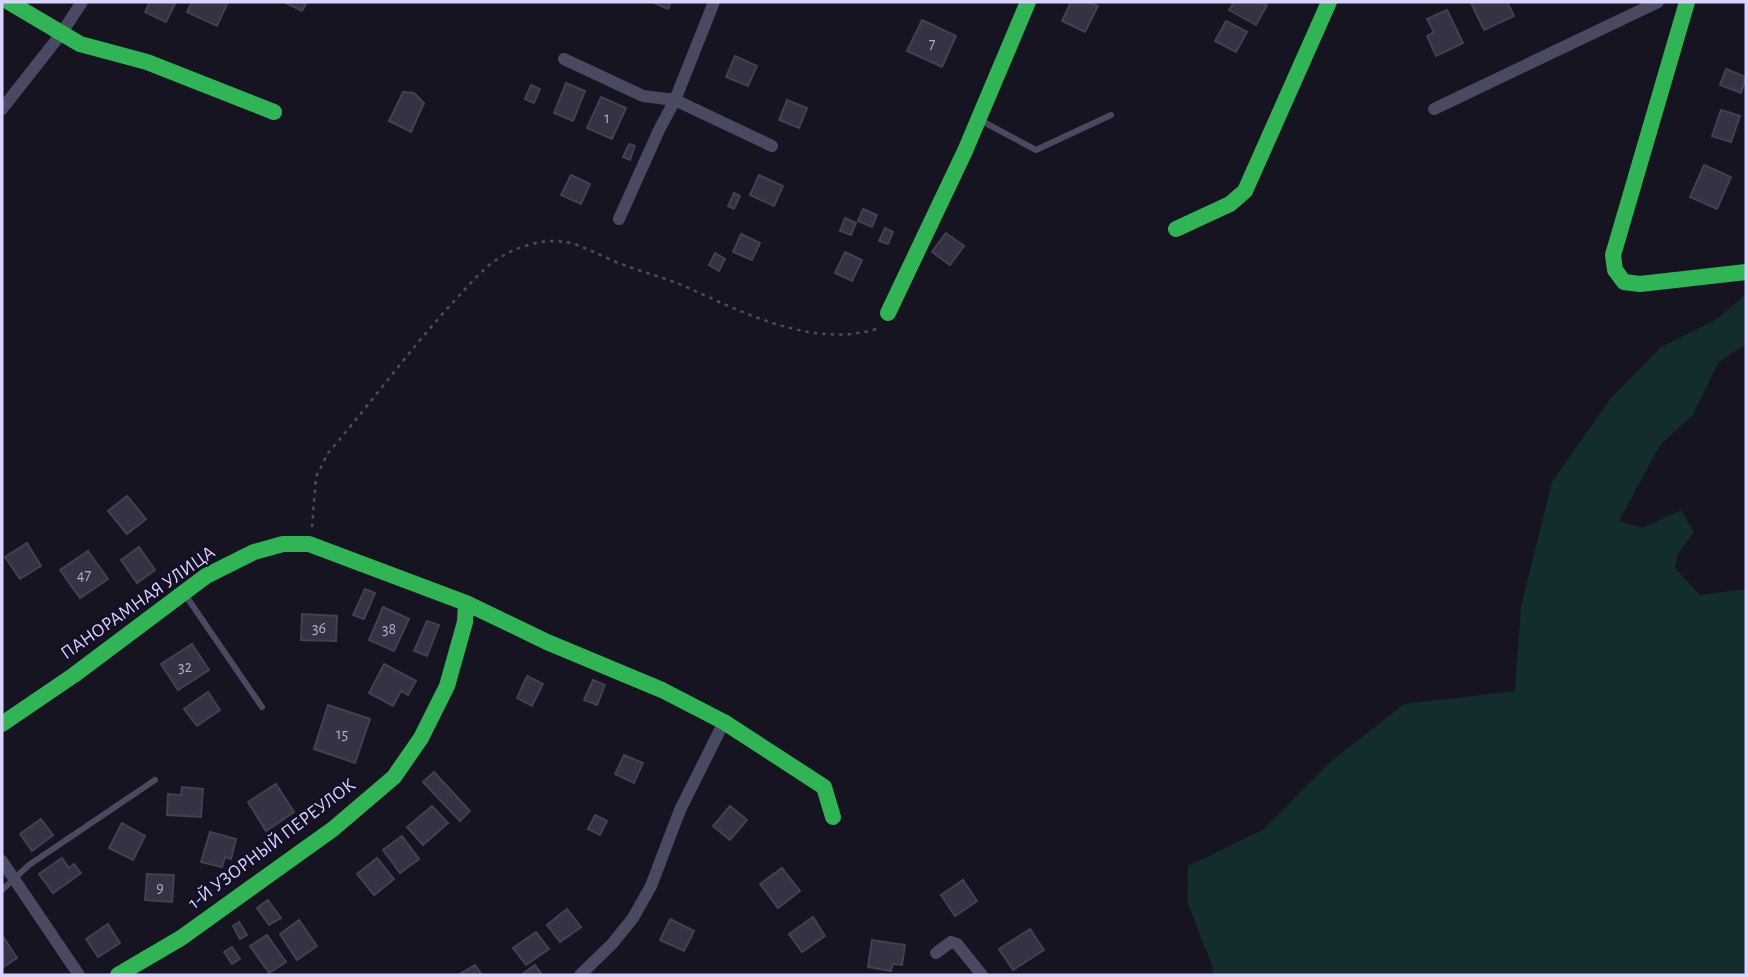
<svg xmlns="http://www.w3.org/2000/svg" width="1748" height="977" font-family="'Alegreya Sans',sans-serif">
<rect width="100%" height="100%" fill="#161421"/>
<!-- green -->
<path fill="#132c2d" d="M1746,294V344L1718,363L1693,415L1660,445L1619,521L1643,528L1681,510L1694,532L1678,554L1675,568L1700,595L1746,589V975H1213L1212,966L1187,901L1188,866L1264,829L1329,763L1404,704L1515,691L1521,606L1552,482L1610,399L1661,347L1717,319Z"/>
<!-- building -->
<path fill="#343243" stroke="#433f54" stroke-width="2" d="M150,2H176L166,22L145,12Z
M192,2H228L217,26L187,12Z
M284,2H307L302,11Z
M652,2H671L668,9Z
M1071,2H1088L1098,6L1085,32L1062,21Z
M1234,2H1261L1267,5L1256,25L1229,10Z
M1473,2H1507L1514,16L1484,30L1471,3Z
M1447,10L1463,43L1436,56L1427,36L1434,32L1427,19Z
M922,20L956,36L942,67L907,51Z
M1226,21L1247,32L1236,52L1215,41Z
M735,56L757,66L748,86L726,77Z
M1726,69L1746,77L1741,93L1720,85Z
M566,83L585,91L573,121L554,113Z
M531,85L540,89L534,103L525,99Z
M403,92L414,93L424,103L411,132L389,121Z
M601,97L626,108L612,139L587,128Z
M787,100L807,108L799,128L779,120Z
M1721,110L1740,116L1731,142L1712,136Z
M629,144L635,146L630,160L623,157Z
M1704,165L1731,177L1717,209L1690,197Z
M571,175L590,184L581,204L561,195Z
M759,175L783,186L774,206L750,195Z
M734,193L740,196L734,209L728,206Z
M863,209L877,215L872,227L858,221Z
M845,218L856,223L851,235L840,231Z
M885,228L893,232L888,244L879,241Z
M946,233L964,246L950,265L932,252Z
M741,234L760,243L752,260L733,252Z
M845,252L862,260L852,281L835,273Z
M715,253L725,259L719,271L709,265Z
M127,496L146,519L127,534L108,511Z
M27,543L41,566L20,579L5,557Z
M139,547L155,570L137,583L121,560Z
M88,551L108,579L80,598L60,570Z
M365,589L375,593L364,619L353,615Z
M383,607L409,619L394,651L369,640Z
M302,614L337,616L336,641L301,640Z
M427,621L439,625L427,656L414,651Z
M192,644L209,670L178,690L161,664Z
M384,664L416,681L408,695L401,691L393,706L369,693Z
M527,676L543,684L532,706L517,698Z
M593,680L605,685L597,705L584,700Z
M208,692L220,710L197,726L184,709Z
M328,705L370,719L355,763L314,749Z
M624,755L643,763L634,783L615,774Z
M434,772L470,811L460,821L423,782Z
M276,784L294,812L266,831L248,802Z
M182,787L203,789L201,817L167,815L168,794L181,795Z
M432,806L448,823L423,845L407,827Z
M730,806L747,820L730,840L713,826Z
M595,815L607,821L600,835L588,829Z
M41,819L53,835L32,851L20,834Z
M122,823L145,836L133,860L109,848Z
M210,832L236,839L231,859L225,857L222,867L201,862Z
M402,836L419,859L400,873L383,850Z
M62,858L69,868L74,864L81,873L53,893L39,874Z
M377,858L394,879L374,895L357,874Z
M782,868L800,891L778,908L760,884Z
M147,874L174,875L172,902L145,900Z
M963,880L977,901L955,916L941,895Z
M268,900L281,918L269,925L257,908Z
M567,909L581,927L560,942L547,925Z
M813,917L825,936L802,952L789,934Z
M670,919L694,931L684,951L660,940Z
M299,920L317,946L297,960L280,934Z
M239,922L247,935L240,939L233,926Z
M108,924L120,943L98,957L86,939Z
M1030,929L1044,950L1013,970L999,949Z
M536,932L549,949L526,965L513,948Z
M2,935L17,958L2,968Z
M267,935L286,962L269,973L250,946Z
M872,940L905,945L902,965L893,964L891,971L868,967Z
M232,947L240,959L232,964L224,952Z
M475,965L482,975H458Z
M535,965L542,975H521Z"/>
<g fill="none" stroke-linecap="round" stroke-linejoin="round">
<!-- path -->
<path stroke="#44505f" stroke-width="2.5" stroke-dasharray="3.5 5" stroke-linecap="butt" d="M312,527L316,477L328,453C372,402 412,346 458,297C471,283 484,267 501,257C515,248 539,240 556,241C579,242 596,254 616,262C641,272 667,278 691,289C747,315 818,349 879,328"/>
<!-- lane -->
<path stroke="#4a4962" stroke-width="6" d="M980,120L1036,150L1111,115
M186,596L262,707
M2,890L29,865L155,780"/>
<!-- street -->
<path stroke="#4a4962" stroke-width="12" d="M564,59L643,96L675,100L772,146
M2,109L61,34L82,2
M1434,109L1658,2
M619,219L659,130L675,100L714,2
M2,861L79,975
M936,953L951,942L957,944L982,975
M580,975L612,944L633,918L651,886L680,810L724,722"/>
<!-- fast -->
<path stroke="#30b455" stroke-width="16" d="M9,2L80,44L147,62L274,112
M1687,2L1613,255L1615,270L1624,282L1640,284L1746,272
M1176,229L1230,204L1245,191L1329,2
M888,313L965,151L1028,2
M2,724L74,675L206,576L254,552L283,544H309L466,603L547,642L662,690L724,722L824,787L833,817
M118,975L181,938L333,829L394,777L421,738L447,686L465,622L466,603"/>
</g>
<g text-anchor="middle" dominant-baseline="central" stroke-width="5" stroke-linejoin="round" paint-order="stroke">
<!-- number labels -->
<g font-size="16" fill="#b0acd0">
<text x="932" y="44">7</text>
<text x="607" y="118">1</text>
<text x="84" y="575">47</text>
<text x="319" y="628">36</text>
<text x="389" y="629">38</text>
<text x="185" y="667">32</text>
<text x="342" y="734">15</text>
<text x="160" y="888">9</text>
</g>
<!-- street labels -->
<g font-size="19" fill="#d9d4ff" stroke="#130f26">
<text transform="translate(138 603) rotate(-35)">ПАНОРАМНАЯ УЛИЦА</text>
<text transform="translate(272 844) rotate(-37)">1-Й УЗОРНЫЙ ПЕРЕУЛОК</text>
</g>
</g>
<!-- border -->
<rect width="1748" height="977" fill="none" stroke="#d9d4ff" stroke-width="7"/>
</svg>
